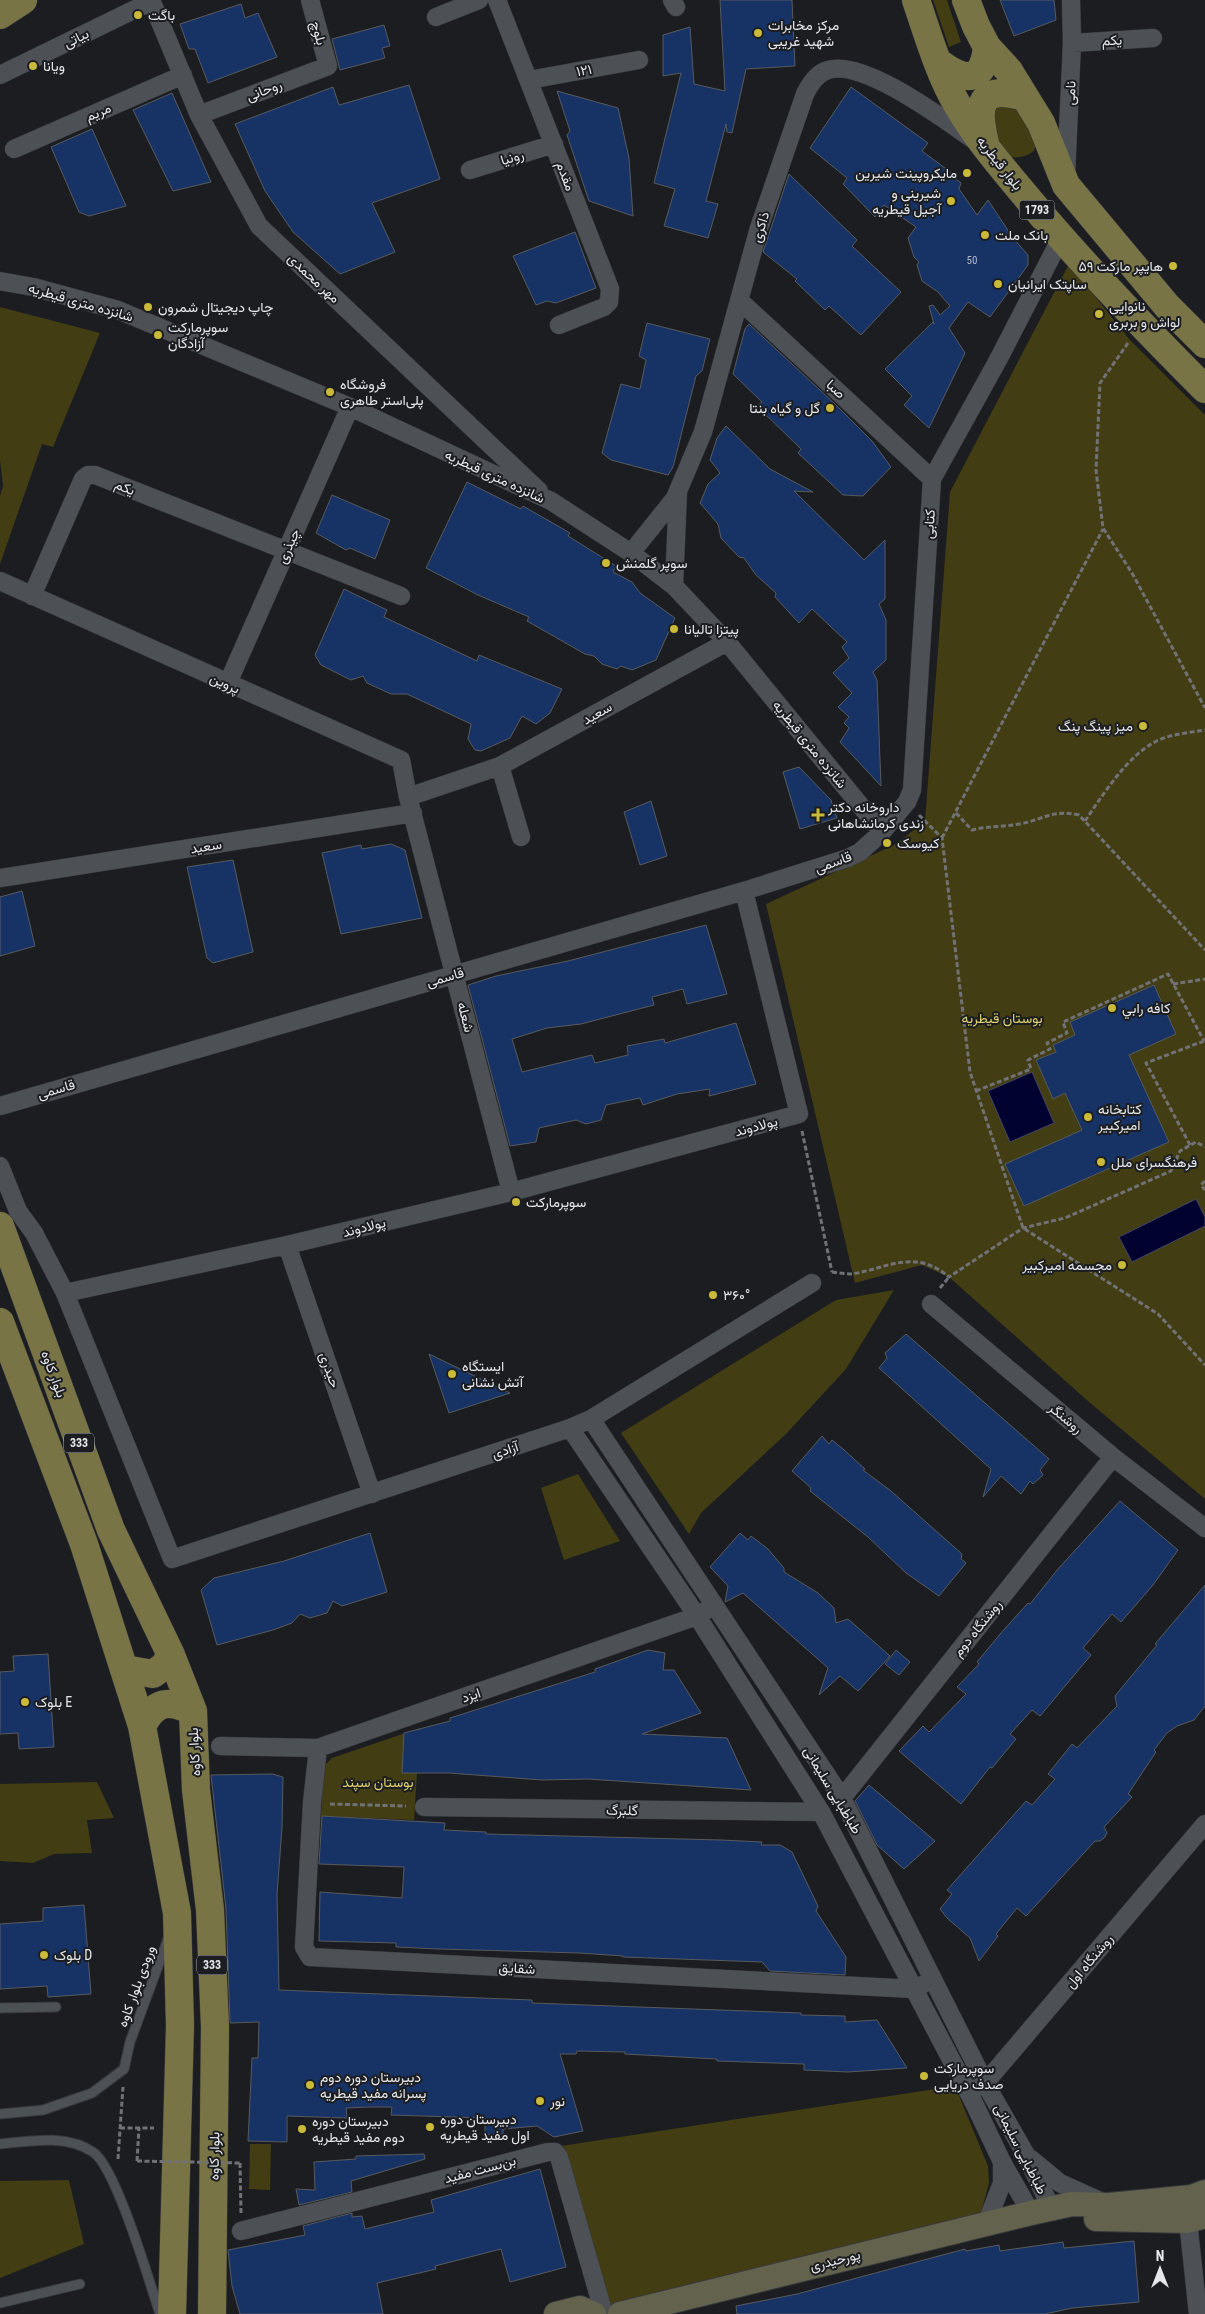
<svg xmlns="http://www.w3.org/2000/svg" width="1205" height="2314" font-family="'Roboto Condensed',Vazirmatn,sans-serif">
<rect width="100%" height="100%" fill="#1b1d21"/>
<!-- green -->
<path fill="#423d13" d="M933,0H947L961,42L949,47Z
M990,102L1022,103L1037,139L1034,151C1022,159 1014,159 1000,154Z
M1069,264L1130,340L1205,415V1499L1089,1402L949,1277L922,1265L855,1283L766,904L896,844L925,821L950,492Z
M0,307L100,333L53,447L42,444L0,564V496L3,486L0,460Z
M894,1290L846,1369L786,1434L701,1513L689,1534L621,1433L836,1300Z
M578,1474L620,1541L564,1560L541,1488Z
M420,1728L414,1820L321,1816L323,1767L332,1758Z
M97,1782L114,1818L87,1820L92,1853L54,1854L33,1863L0,1861V1784Z
M955,2086L988,2166L989,2183L981,2213L610,2307L561,2146Z
M250,2144H271L270,2190L249,2189Z
M69,2180L84,2244L0,2278V2181Z"/>
<!-- water -->
<path fill="#00012f" stroke="#454667" d="M1032,1072L1054,1123L1010,1142L988,1091Z
M1196,1199L1205,1217V1226L1132,1262L1119,1237Z"/>
<!-- building -->
<path fill="#173366" stroke="#575a5e" d="M720,0H792L795,66L746,69L732,133L727,132L726,124L706,201L718,204L708,238L664,226L675,189L654,183L681,73L663,76V35L690,27L694,84L725,91Z
M1000,0H1054L1056,20L1014,36Z
M241,4L245,18L258,13L277,57L208,83L195,49H189L180,24Z
M384,25L390,46L382,48L385,58L340,70L332,39Z
M409,85L440,179L372,203L395,252L340,274L293,232L265,191L235,124L333,87L339,105Z
M851,87L928,143L922,151L953,174L952,176L961,183L959,189L977,215L988,200L1013,238L1028,255V265L990,317L968,302L949,328L965,353L929,428L904,405L912,396L885,369L933,322L934,324L929,306L933,305L940,315L950,306L938,292L922,281L917,265L919,262L914,257L908,238L916,227L884,205L875,217L843,184L847,178L810,148Z
M557,91L618,108L629,158L633,216L589,201L567,135L570,131Z
M172,93L211,182L173,191L133,110Z
M92,129L126,206L89,216L79,212L51,147Z
M789,174L857,240L852,246L901,292L861,335L829,306L825,310L795,281L797,279L763,252Z
M575,232L596,288L556,303L547,301L536,305L513,256Z
M647,323L710,339L702,371L696,376L673,467L668,475L611,460L602,453L621,384L640,389L646,360L639,356Z
M749,324L836,405L872,441L891,467L863,496L843,495L798,453L801,449L757,406L762,402L733,374L745,329Z
M726,426L770,469L813,492L794,491L864,560L885,540V599L879,604L886,620V660L873,672L877,680L881,786L840,742L849,728L844,723L849,717L838,707L852,693L833,673L849,658L842,647L847,642L812,609L799,623L775,597L776,593L756,575L744,558L739,557L721,538L718,524L700,503L708,484L720,473L710,460L717,438Z
M467,482L521,509L523,506L570,533L568,536L616,566L613,572L632,582L640,593L675,618L656,660L632,670L621,666L617,669L602,664L594,656L585,654L527,621L529,617L478,595L426,568Z
M332,495L390,520L375,559L350,548L346,550L316,533Z
M344,589L387,610L384,617L477,661L479,655L562,689L550,713L536,724L522,716L510,738L481,751L475,750L468,739L471,724L407,694H391L367,683L363,676L351,680L321,665L315,655Z
M799,767L831,800L837,818L800,829L783,772Z
M651,801L667,856L640,865L624,812Z
M391,844L405,850L422,918L341,934L322,853L361,845L362,849Z
M233,860L253,952L213,963L207,958L187,867Z
M22,891L35,946L0,956V897Z
M706,925L727,994L687,1004L683,989L652,997L654,1005L581,1024L547,1028L512,1039L522,1072L592,1055L595,1063L628,1055L627,1046L664,1039L665,1043L736,1023L756,1084L709,1096L710,1089L677,1094L643,1105L640,1098L606,1105L601,1120L586,1124L576,1120L539,1128L536,1142L510,1146L468,985L496,976L568,961Z
M1154,985L1176,1034L1129,1055L1169,1142L1024,1206L1005,1164L1082,1130L1065,1093L1053,1099L1036,1060L1056,1052L1053,1045L1075,1035L1070,1022Z
M906,1334L1049,1459L1040,1470L1043,1475L1033,1484L1030,1481L1021,1494L1001,1476L983,1497L991,1469L879,1368L887,1358L885,1353Z
M429,1354L510,1393L449,1413Z
M822,1436L829,1444L832,1440L843,1449L865,1469L863,1470L891,1491L962,1554L961,1559L966,1563L939,1596L906,1573L868,1537L810,1491L811,1488L792,1471Z
M1120,1501L1178,1550L1153,1585L1121,1622L1112,1614L1083,1648L1091,1655L1040,1716L1032,1710L1010,1734L1016,1739L992,1768L990,1767L961,1804L899,1751L923,1726L929,1732L966,1694L957,1687L979,1664L977,1662L1001,1633L1028,1603L1030,1604L1058,1569Z
M370,1533L387,1592L342,1606L333,1601L327,1613L310,1618L300,1614L292,1623L273,1630L217,1645L201,1590L214,1578L284,1561Z
M740,1533L748,1540L751,1536L768,1549L784,1568V1572L818,1593L834,1608L836,1623L848,1619L890,1656L858,1691L840,1676L819,1695L828,1668L743,1593L725,1602L728,1586L710,1567Z
M1205,1585V1706L1194,1720L1177,1726L1167,1733L1154,1750L1156,1752L1128,1794L1132,1797L1104,1827L1107,1833L1104,1838L1100,1841H1095L1026,1916L1017,1908L996,1934L998,1936L979,1961L970,1938L947,1918L940,1909L952,1894L947,1890L1026,1801L1032,1805L1055,1779L1048,1774L1072,1744L1077,1748L1117,1706L1115,1696L1157,1645L1155,1644Z
M648,1650L665,1653L663,1670H674L701,1713L642,1734L727,1738L751,1790L588,1779L542,1780L449,1773H402L404,1733L450,1721V1718L595,1672V1669Z
M896,1650L910,1662L899,1675L885,1664Z
M48,1654L54,1747L19,1749L18,1733L0,1734V1672L14,1671L13,1656Z
M272,1774L283,1777L282,1828L277,1894L279,1990L532,2000V2003L801,2013V2015L845,2016V2022L877,2020L907,2068L848,2072L804,2070V2064L717,2061V2059L625,2054V2052L577,2051L576,2054H560L583,2131L554,2137L537,2126L503,2129V2134L485,2135V2118L391,2115L392,2107H369L346,2108L347,2118L287,2116V2142L248,2141L252,2058H258L259,2022L230,2023L226,1909L211,1775Z
M869,1785L935,1841L904,1869L877,1845L855,1801Z
M322,1816L445,1823L444,1830L486,1832V1834L721,1840L762,1842L761,1845H780L792,1852L818,1906L816,1911L846,1957L845,1975L770,1971L762,1962L623,1957V1956L580,1953L439,1949L396,1947V1943L319,1941L320,1892L402,1898L404,1867L319,1864Z
M84,1905L91,1994L48,1997L47,1986L0,1989V1924L43,1921V1908Z
M424,2154L425,2159L351,2181L352,2192L299,2205L296,2189L315,2190L314,2162L356,2159V2156Z
M540,2169L566,2267L510,2282L501,2249L435,2266L436,2269L377,2283L383,2314H240L232,2286L228,2250L305,2235L303,2226L352,2213V2217L362,2216L365,2229L434,2212L431,2200Z
M1134,2241L1139,2302L1072,2308L1045,2314H737L736,2306L797,2294L965,2249L966,2251L999,2245L1000,2251L1063,2242L1064,2248Z"/>
<g fill="none" stroke-linecap="round" stroke-linejoin="round">
<!-- service casing -->
<g stroke="#37393c" stroke-width="11">
<path id="service" d="M0,2008L56,2007
M0,2114L43,2110L92,2093L124,2069L130,2042L168,1939
M0,2144C30,2141 66,2134 93,2152C116,2167 150,2284 160,2314
M0,2303L80,2284"/>
</g>
<!-- minor casing -->
<g stroke="#37393c" stroke-width="19">
<path id="minor" d="M151,0L199,115L259,226L539,491
M497,0L610,289L609,302L604,307L559,325
M672,0L676,7
M436,17L479,0
M1072,43L1153,38
M0,75L152,1
M529,80L639,60
M199,115L328,66L310,0
M14,149L183,75
M470,170L554,144
M1066,175L1072,43L1071,0
M0,281L33,287L118,310L350,407L551,501L631,553L674,586L727,642L882,832
M739,300L932,479
M631,553L675,498L703,432L759,228L805,94C810,84 817,73 828,70C864,59 943,119 974,140
M0,581L401,760L408,797L511,1192
M674,586L678,492
M32,596L83,479L88,475H95L401,596
M227,685L350,407
M500,766L521,837
M408,797L500,766L727,642
M0,878L413,813
M0,1106L744,891L848,858L860,852L882,832L907,802L912,790L932,479L998,360L1061,238
M0,1166L18,1211L34,1233L65,1293L172,1559L570,1428L591,1419L812,1283
M287,1245L372,1494
M65,1293L287,1245L511,1192L799,1114L744,891
M931,1304L1113,1457L1205,1528
M591,1419L842,1798L985,2083L1026,2155L1052,2210
M570,1428L697,1616L821,1812L974,2103L1002,2162L1031,2213
M220,1746L318,1748L697,1616L705,1611
M318,1748L312,1803L304,1947L310,1957L914,1989L922,1985
M842,1798L1113,1457
M424,1807L821,1812
M976,2088L985,2083L1205,1824
M1031,2159L1060,2183L1102,2202
M1188,2221L1198,2314
M987,2222L1002,2183V2163
M241,2231L548,2152H555L559,2157L604,2314"/>
</g>
<!-- secondary casing -->
<g stroke="#37393c" stroke-width="26">
<path id="secondary" d="M1096,2219L1188,2221L1205,2216
M556,2314L580,2308L594,2314
M620,2314L1031,2213L1072,2204L1109,2205L1192,2197L1205,2192"/>
</g>
<!-- primary casing -->
<g stroke="#37393c" stroke-width="29">
<path id="primary" d="M916,0C928,35 939,74 958,106C978,140 1004,170 1029,200C1084,266 1144,328 1205,389
M966,0L976,26L987,47L1009,71L1041,123L1066,185L1167,306L1205,344
M0,15L23,0
M938,62C964,81 983,85 987,47
M985,143C976,104 979,84 1025,97
M0,1226L111,1530L171,1655L193,1711L196,1790L210,1910L215,2027L212,2314
M0,1322L84,1544L142,1726L177,1913L180,2026L172,2314
M124,1669L153,1674L164,1666L171,1655
M142,1726C155,1701 168,1699 193,1711"/>
</g>
<!-- path -->
<path stroke="#707276" stroke-width="3" stroke-dasharray="5 2.5" stroke-linecap="butt" d="M1128,343L1100,383L1096,470L1103,528L1132,573L1205,708
M956,813L972,830C988,826 1003,827 1019,824C1044,820 1050,809 1079,815L1205,950
M919,815L942,838L970,1072L1023,1228L1158,1314L1205,1365
M1085,821C1102,796 1126,758 1153,743C1168,734 1188,733 1205,730
M942,838L1103,529
M1173,984L1205,979
M976,1091L1031,1069L1028,1060L1050,1049L1047,1043L1067,1033L1063,1022L1168,974L1204,1041
M802,1131L832,1272
M1190,1145L1146,1063L1204,1041
M1205,1181L1201,1185L1205,1190
M832,1272C839,1273 846,1274 852,1274C889,1268 914,1248 949,1277L1023,1228L1065,1218L1171,1171L1180,1151L1196,1142L1205,1147
M940,1288L949,1277
M330,1804L406,1806
M120,2128H154
M118,2159L123,2087
M137,2161L139,2128
M240,2163L241,2213"/>
<!-- service -->
<use href="#service" stroke="#4d5055" stroke-width="9"/>
<!-- minor -->
<use href="#minor" stroke="#4d5055" stroke-width="18"/>
<!-- secondary -->
<use href="#secondary" stroke="#63624d" stroke-width="24"/>
<!-- primary -->
<use href="#primary" stroke="#797445" stroke-width="28"/>
<!-- path-bridge -->
<path stroke="#707276" stroke-width="3" stroke-dasharray="5 2.5" stroke-linecap="butt" d="M137,2161L240,2163"/>
</g>
<!-- markers -->
<g fill="#caba3a" stroke="#1b1d21" stroke-width="2">
<circle cx="138" cy="15" r="5"/>
<circle cx="758" cy="33" r="5"/>
<circle cx="33" cy="66" r="5"/>
<circle cx="967" cy="173" r="5"/>
<circle cx="951" cy="201" r="5"/>
<circle cx="985" cy="235" r="5"/>
<circle cx="1173" cy="266" r="5"/>
<circle cx="998" cy="284" r="5"/>
<circle cx="148" cy="307" r="5"/>
<circle cx="1099" cy="314" r="5"/>
<circle cx="158" cy="335" r="5"/>
<circle cx="330" cy="392" r="5"/>
<circle cx="830" cy="408" r="5"/>
<circle cx="606" cy="563" r="5"/>
<circle cx="674" cy="629" r="5"/>
<circle cx="1143" cy="726" r="5"/>
<path d="M815.5 807.5h5v5h5v5h-5v5h-5v-5h-5v-5h5z"/>
<circle cx="887" cy="843" r="5"/>
<circle cx="1112" cy="1008" r="5"/>
<circle cx="1088" cy="1117" r="5"/>
<circle cx="1101" cy="1162" r="5"/>
<circle cx="516" cy="1202" r="5"/>
<circle cx="1122" cy="1265" r="5"/>
<circle cx="713" cy="1295" r="5"/>
<circle cx="452" cy="1374" r="5"/>
<circle cx="25" cy="1702" r="5"/>
<circle cx="44" cy="1955" r="5"/>
<circle cx="924" cy="2076" r="5"/>
<circle cx="310" cy="2085" r="5"/>
<circle cx="540" cy="2101" r="5"/>
<circle cx="430" cy="2127" r="5"/>
<circle cx="302" cy="2129" r="5"/>
</g>
<g text-anchor="middle" dominant-baseline="central" stroke-width="4" stroke-linejoin="round" paint-order="stroke">
<!-- number labels -->
<g font-size="11" fill="#b2bac9">
<text x="972" y="260">50</text>
</g>
<!-- shield labels -->
<g fill="#1b1d21" stroke="#a8aaae" stroke-width="1">
<rect x="1019.5" y="200.5" width="35" height="19" rx="4"/>
<rect x="64" y="1433.5" width="30" height="19" rx="4"/>
<rect x="197" y="1955.5" width="30" height="19" rx="4"/>
</g>
<g font-size="12" font-weight="bold" fill="#e5e7ea">
<text x="1037" y="210">1793</text>
<text x="79" y="1443">333</text>
<text x="212" y="1965">333</text>
</g>
<!-- poi labels -->
<g font-size="14" fill="#e5e7ea" stroke="#1b1d21" text-anchor="start">
<text x="148" y="15">باگت</text>
<text x="768" y="25">مرکز مخابرات<tspan x="768" dy="16">شهید غریبی</tspan></text>
<text x="43" y="66">ویانا</text>
<text x="957" y="173" text-anchor="end">مایکروپینت شیرین</text>
<text x="941" y="193" text-anchor="end">شیرینی و<tspan x="941" dy="16">آجیل قیطریه</tspan></text>
<text x="995" y="235">بانک ملت</text>
<text x="1163" y="266" text-anchor="end">هایپر مارکت ۵۹</text>
<text x="1008" y="284">ساپتک ایرانیان</text>
<text x="1109" y="306">نانوایی<tspan x="1109" dy="16">لواش و بربری</tspan></text>
<text x="158" y="307">چاپ دیجیتال شمرون</text>
<text x="168" y="327">سوپرمارکت<tspan x="168" dy="16">آزادگان</tspan></text>
<text x="340" y="384">فروشگاه<tspan x="340" dy="16">پلی‌استر طاهری</tspan></text>
<text x="820" y="408" text-anchor="end">گل و گیاه بنتا</text>
<text x="616" y="563">سوپر گلمنش</text>
<text x="684" y="629">پیتزا تالیانا</text>
<text x="1133" y="726" text-anchor="end">میز پینگ پنگ</text>
<text x="828" y="807">داروخانه دکتر<tspan x="828" dy="16">زندی کرمانشاهانی</tspan></text>
<text x="897" y="843">کیوسک</text>
<text x="1122" y="1008">كافه رابي</text>
<text x="1098" y="1109">کتابخانه<tspan x="1098" dy="16">امیرکبیر</tspan></text>
<text x="1111" y="1162">فرهنگسرای ملل</text>
<text x="526" y="1202">سوپرمارکت</text>
<text x="1112" y="1265" text-anchor="end">مجسمه امیرکبیر</text>
<text x="723" y="1295">۳۶۰°</text>
<text x="462" y="1366">ایستگاه<tspan x="462" dy="16">آتش نشانی</tspan></text>
<text x="35" y="1702">بلوک E</text>
<text x="54" y="1955">بلوک D</text>
<text x="934" y="2068">سوپرمارکت<tspan x="934" dy="16">صدف دریایی</tspan></text>
<text x="320" y="2077">دبیرستان دوره دوم<tspan x="320" dy="16">پسرانه مفید قیطریه</tspan></text>
<text x="550" y="2101">نور</text>
<text x="440" y="2119">دبیرستان دوره<tspan x="440" dy="16">اول مفید قیطریه</tspan></text>
<text x="312" y="2121">دبیرستان دوره<tspan x="312" dy="16">دوم مفید قیطریه</tspan></text>
</g>
<!-- street labels -->
<g font-size="14" fill="#e5e7ea" stroke="#1b1d21">
<text transform="translate(319 33) rotate(75)">بلوچ</text>
<text transform="translate(76 38) rotate(-26)">بیاتی</text>
<text transform="translate(1112 40) rotate(-3)">یکم</text>
<text transform="translate(584 70) rotate(-10)">١٢١</text>
<text transform="translate(264 90) rotate(-21)">روحانی</text>
<text transform="translate(1070 93) rotate(-88)">نامی</text>
<text transform="translate(98 112) rotate(-24)">مریم</text>
<text transform="translate(512 157) rotate(-17)">رونیا</text>
<text transform="translate(1000 163) rotate(52)">بلوار قیطریه</text>
<text transform="translate(566 176) rotate(69)">مقدم</text>
<text transform="translate(760 227) rotate(-73)">ذاکری</text>
<text transform="translate(314 278) rotate(43)">مهر محمدی</text>
<text transform="translate(81 302) rotate(16)">شانزده متری قیطریه</text>
<text transform="translate(836 389) rotate(43)">صبا</text>
<text transform="translate(495 476) rotate(25)">شانزده متری قیطریه</text>
<text transform="translate(125 487) rotate(22)">یکم</text>
<text transform="translate(929 524) rotate(-86)">کتابی</text>
<text transform="translate(288 546) rotate(-66)">چیذری</text>
<text transform="translate(225 683) rotate(24)">پروین</text>
<text transform="translate(597 713) rotate(-29)">سعید</text>
<text transform="translate(810 744) rotate(51)">شانزده متری قیطریه</text>
<text transform="translate(206 846) rotate(-9)">سعید</text>
<text transform="translate(833 862) rotate(-20)">قاسمی</text>
<text transform="translate(445 977) rotate(-16)">قاسمی</text>
<text transform="translate(466 1017) rotate(75)">شعله</text>
<text transform="translate(56 1089) rotate(-16)">قاسمی</text>
<text transform="translate(756 1126) rotate(-15)">پولادوند</text>
<text transform="translate(364 1227) rotate(-14)">پولادوند</text>
<text transform="translate(330 1370) rotate(71)">حیدری</text>
<text transform="translate(54 1374) rotate(70)">بلوار کاوه</text>
<text transform="translate(1066 1418) rotate(40)">روشنگر</text>
<text transform="translate(505 1450) rotate(-18)">آزادی</text>
<text transform="translate(977 1628) rotate(-51)">روشنگاه دوم</text>
<text transform="translate(471 1695) rotate(-19)">ایزد</text>
<text transform="translate(194 1752) rotate(-93)">بلوار کاوه</text>
<text transform="translate(833 1790) rotate(59)">طباطبایی سلیمانی</text>
<text transform="translate(622 1810) rotate(1)">گلبرگ</text>
<text transform="translate(1089 1961) rotate(-50)">روشنگاه اول</text>
<text transform="translate(517 1968) rotate(3)">شقایق</text>
<text transform="translate(136 1986) rotate(-70)">ورودی بلوار کاوه</text>
<text transform="translate(1021 2149) rotate(63)">طباطبایی سلیمانی</text>
<text transform="translate(214 2156) rotate(-89)">بلوار کاوه</text>
<text transform="translate(480 2169) rotate(-15)">بن‌بست مفید</text>
<text transform="translate(835 2260) rotate(-14)">پورحیدری</text>
</g>
<!-- park labels -->
<g font-size="14" fill="#dfd26a" stroke="#1b1d21">
<text x="1002" y="1018">بوستان قیطریه</text>
<text x="378" y="1782">بوستان سپند</text>
</g>
</g>
<!-- north arrow -->
<g transform="translate(1160 2269)" stroke="#1b1d21" stroke-width="4" paint-order="stroke">
<path d="M0-4L9 19L0 12L-9 19Z" fill="#e5e7ea"/>
<text y="-8" font-size="14" font-weight="bold" text-anchor="middle" fill="#e5e7ea">N</text>
</g>
</svg>
